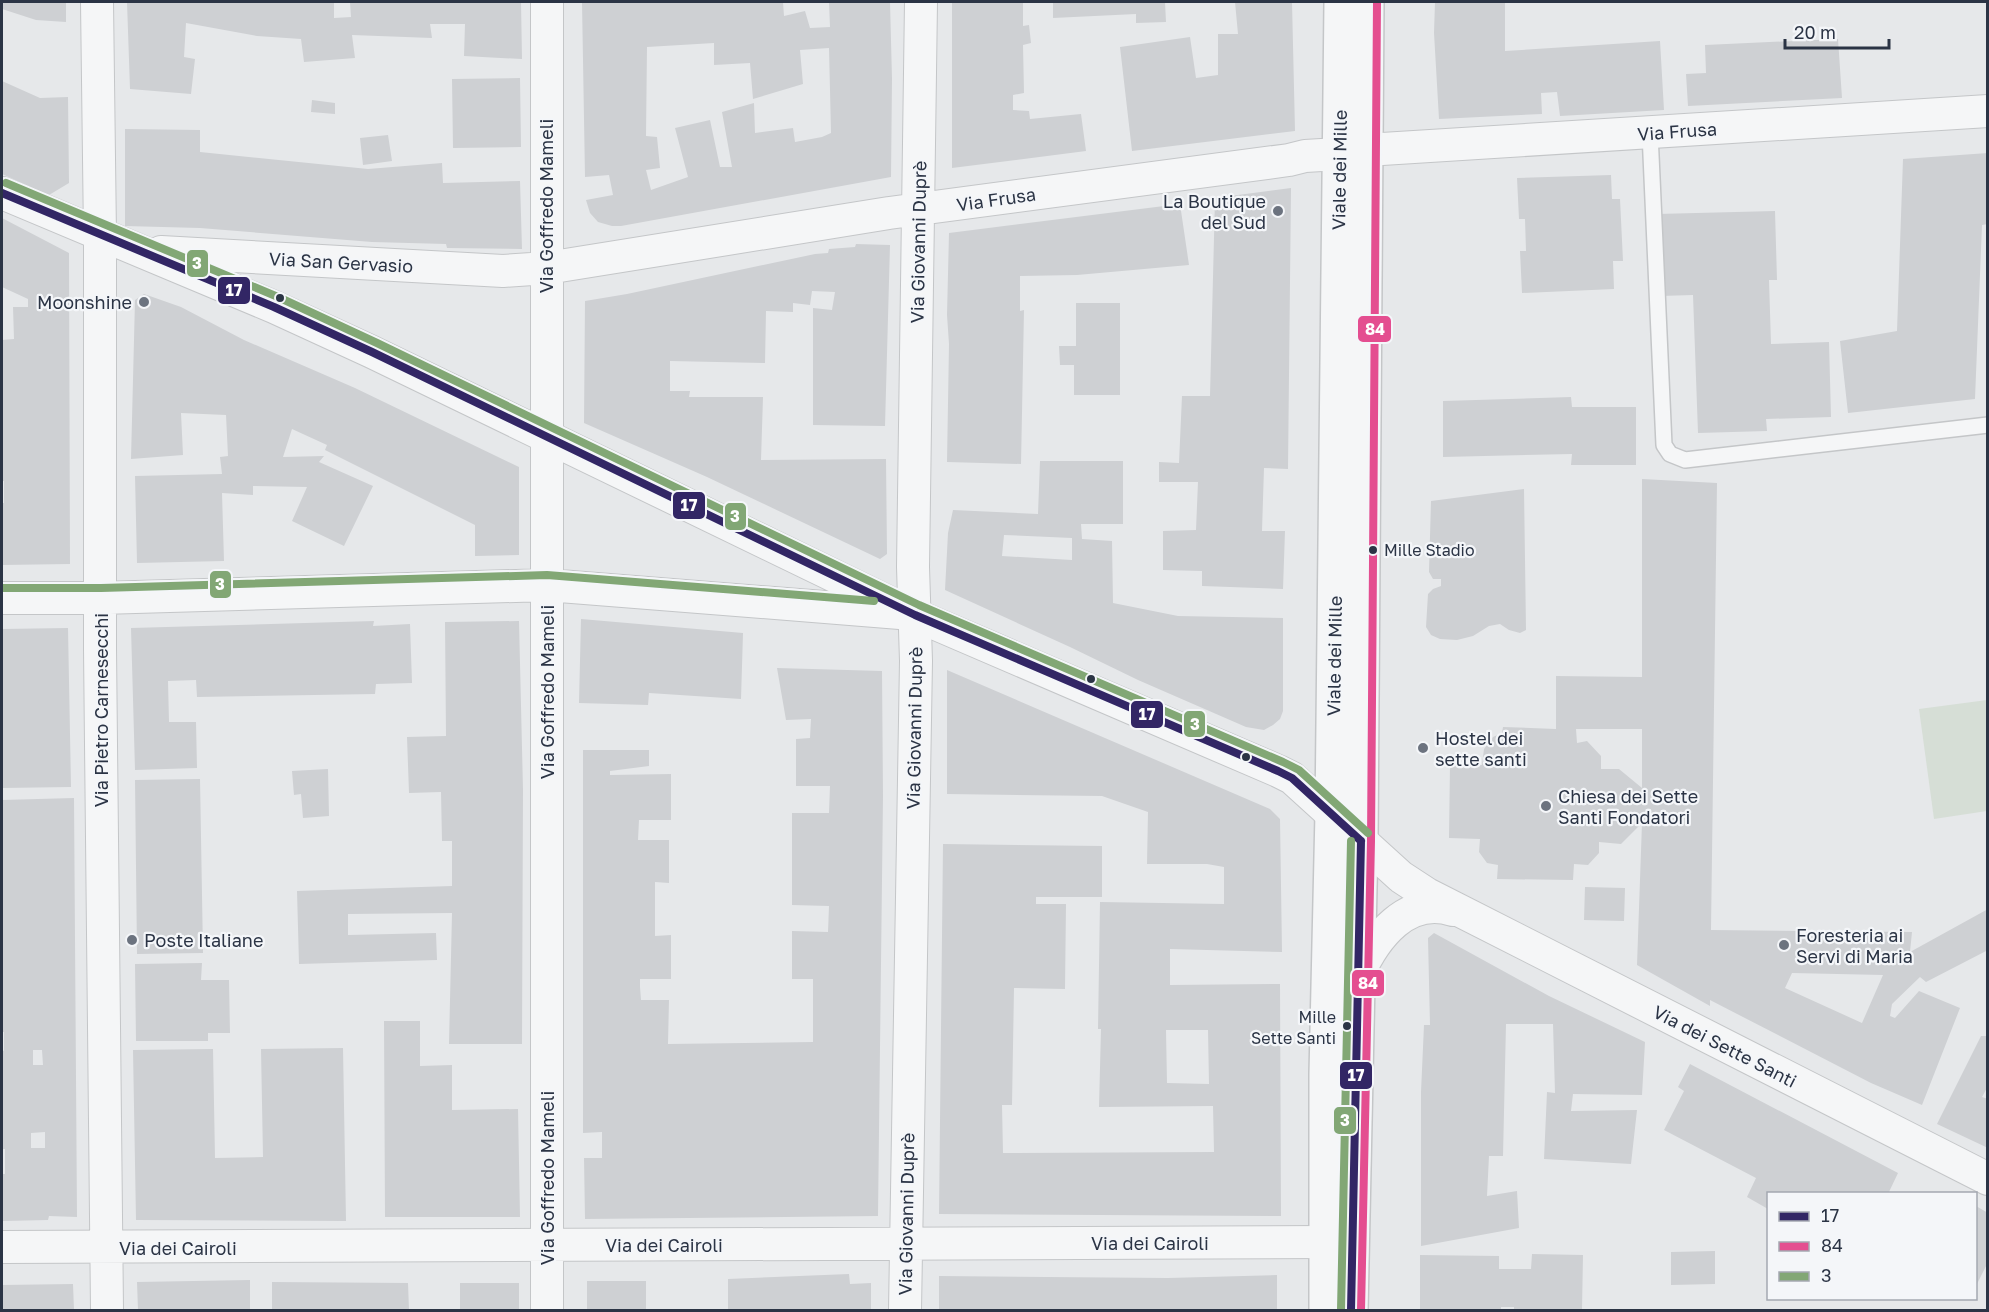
<svg xmlns="http://www.w3.org/2000/svg" width="1989" height="1312" font-family="'Golos Text',sans-serif">
<rect width="100%" height="100%" fill="#e6e8ea"/>
<!-- green -->
<path fill="#d6ded6" d="M1987,700V811L1934,819L1919,709Z"/>
<!-- building -->
<path fill="#ced0d3" fill-rule="evenodd" d="M2,2H66V22L36,20L2,9Z
M127,2H334V18L351,17L350,2H521L522,59L464,56L465,24H430L432,38L352,35L355,58L304,62L301,39L257,36L186,23L184,57L195,59L191,94L130,89Z
M582,2H783L784,16L805,11L810,28L830,27L829,2H890L892,79L891,177L621,226H612L598,222L590,213L586,200L613,195L609,175L585,177ZM714,43V65L750,63L753,99L803,84L800,50L829,48L831,133L822,137L795,142L793,128L755,133L754,103L722,112L732,167H720L710,120L675,128L688,177L651,190L646,170L660,168L657,137L646,136L647,47Z
M952,2H1023V26L1029,25L1031,43L1023,45L1024,93L1013,95V110L1029,111L1030,119L1081,114L1086,151L952,168Z
M1053,2H1165L1166,22L1136,23V14L1053,18Z
M1235,2H1292L1295,131L1132,151L1120,47L1190,37L1196,78L1218,75V34H1238Z
M1435,2H1505V51L1660,41L1664,110L1560,116L1557,92L1541,93L1542,114L1439,119L1434,33Z
M1838,39L1842,98L1688,106L1686,74L1706,73L1705,45Z
M520,78L521,147L453,148L452,79Z
M2,81L40,98L68,97L69,183L49,195L2,174Z
M312,100L335,103V114L311,112Z
M125,129L200,130V152L368,169L442,163L443,183L520,181L522,249L447,248L446,244L372,242L200,228L125,226Z
M388,135L392,161L363,165L360,138Z
M1988,153V224L1982,225L1975,399L1848,413L1840,341L1897,331L1903,159Z
M1611,175L1612,199H1620L1623,261H1613L1614,289L1522,293L1520,251H1526L1525,219H1519L1517,178Z
M1291,188L1288,469L1264,468L1262,531H1285L1283,589L1202,586V571L1163,570V531L1196,530L1198,482H1159V462L1179,463L1182,396H1210L1215,198Z
M1180,204L1189,265L1077,275L1020,276V311L1024,310L1021,464L947,462L949,344L947,315L949,233Z
M1775,211L1777,280H1769L1771,344L1829,342L1831,417L1766,419L1767,431L1698,433L1693,295L1660,296L1657,214Z
M2,218L69,253L70,564L2,565V503H4V481H2V340L14,339L13,307H28V299L2,287Z
M856,244L890,245L885,426L813,425V308L832,310L835,292L812,291L810,305L793,303V312L766,311L765,363L670,361V391H690L689,397H763L761,460L886,459L887,554L880,559L707,477L584,423L585,301L627,294L815,254L828,253L829,249L855,247Z
M144,294L181,307L244,340L355,388L519,467V555L475,556V525L325,450L327,445L292,429L283,457L324,456L319,462L373,486L344,546L292,521L307,487L253,486V495L222,493L224,561L137,563L135,476L222,474L220,457L228,456L226,415L181,413L183,455L131,459L135,300Z
M1076,303H1120V395H1074V365H1060L1059,346H1076Z
M1571,397L1572,407H1636V465H1571L1572,454L1443,457V401Z
M1040,461H1123V524H1081L1082,539L1112,541L1113,603L1178,616L1283,618V711L1280,719L1273,725L1264,730L1246,727L1138,680L1070,647L945,590L948,533L953,510L1038,514ZM1004,535L1072,538V560L1002,556Z
M1642,479L1717,483L1711,930L1912,932L1910,952L1988,909V950L1926,982L1920,977L1892,1004L1890,1016L1895,1018L1919,991L1960,1008L1922,1105L1871,1083L1710,1000V1006L1637,965L1642,823L1621,844L1599,842V853L1588,865L1574,864L1573,880L1497,879L1498,865L1487,863L1479,852L1480,839L1449,838L1450,765H1482L1484,749L1493,737L1502,733L1503,727L1556,729V676L1642,677ZM1576,729H1642V788L1619,769H1601V756L1587,741L1577,743ZM1792,973L1883,975L1862,1023L1785,988Z
M1524,489L1526,630L1520,633L1509,630L1500,624L1489,626L1473,636L1457,640L1440,639L1431,635L1426,627L1428,594L1433,589L1441,586V579H1433L1429,572L1431,501Z
M581,619L743,633L741,699L649,693L648,705L579,703Z
M374,621L373,626L410,624L412,683L376,684L375,694L197,697L196,680L168,681L169,722H196L197,768L135,770L131,628Z
M519,621L523,790L522,1044H449L452,913L348,914V935L436,933L437,960L299,964L297,891L452,886V841H442L441,792L409,793L407,737L446,736L445,622Z
M68,628L71,787L2,788V629Z
M777,668L882,671L883,796L878,1216L585,1219L584,1158H602V1132L583,1133V750H649V766L610,771V775L671,774V820H639L638,840H669V883L655,882V936L671,935V979H640V987L641,1000H669L668,1044L813,1042V979H792V931L828,932L829,906L792,905V813H829L830,786H796V739L810,738L811,719L786,720Z
M947,670L1270,809L1280,819L1282,952L1170,949V985L1280,984L1281,1216L939,1214L943,844L1102,846V897H1036V904H1066L1065,989L1014,988L1012,1105H1002L1003,1153L1214,1152L1213,1106L1099,1107L1101,1029H1098L1100,902L1224,904V867L1207,864H1147L1148,812L1102,796L947,794ZM1166,1030H1208L1209,1084L1167,1083Z
M328,769L329,816L303,818L301,794L294,795L292,771Z
M200,779L203,953L137,954L135,780Z
M74,798L77,1217L49,1216L48,1220L2,1221V1174H5V1149H2V1050L4,1051V1032H2V800ZM33,1050H42L43,1065H33ZM45,1132V1148H31V1133Z
M1585,887L1625,888L1624,921L1584,920Z
M1434,933L1549,996L1645,1042L1642,1095L1573,1094L1571,1111L1637,1110L1631,1164L1544,1159L1547,1092L1555,1093L1553,1024H1506L1503,1156H1489L1487,1196L1517,1191L1519,1228L1421,1246V1092L1424,1025H1430L1428,938Z
M202,963L201,980H229L230,1033H208V1041H136L135,964Z
M384,1021H420V1066L452,1065V1110L518,1109L520,1217H385Z
M1981,1036H1988V1086L1982,1097L1988,1099V1148L1937,1124Z
M343,1048L346,1221L136,1220L133,1050L213,1049L215,1158L263,1157L261,1049Z
M1690,1064L1898,1173L1888,1194H1768V1209L1747,1197L1756,1178L1664,1130L1684,1091L1678,1087Z
M1976,1206L1988,1213V1262L1976,1286Z
M1715,1251V1284L1671,1285V1252Z
M1532,1254L1583,1255L1582,1310H1514V1307H1501V1310H1420V1255L1499,1256V1269H1531Z
M849,1274L850,1284L871,1283V1310H728V1279Z
M1277,1275V1310H939V1276L1168,1278Z
M250,1280V1310H138L137,1282Z
M587,1281H646V1310H587Z
M272,1282L408,1283L409,1310H272Z
M460,1283H519V1310H460Z
M73,1284L74,1310H2V1285Z"/>
<g fill="none" stroke-linecap="round" stroke-linejoin="round">
<!-- service casing -->
<g stroke="#c4c6c8" stroke-width="18">
<path id="service" d="M1650,133L1664,445L1670,454L1685,460L1988,425"/>
</g>
<!-- minor casing -->
<g stroke="#c4c6c8" stroke-width="34">
<path id="minor" d="M97,2L100,236V649L107,1310
M547,2V1310
M1366,150L1988,111
M2,193L274,307L372,352L915,615L1278,771L1292,778L1401,877L1427,894L1988,1179
M161,252L503,271L547,268L889,213L1289,160L1305,156L1339,154
M2,598H101L547,585L900,613
M1358,975C1375,937 1407,895 1453,910
M2,1247L1327,1242
M905,1310L916,661L913,567L921,2"/>
</g>
<!-- tertiary casing -->
<g stroke="#c4c6c8" stroke-width="36">
<path id="tertiary" d="M1326,1310V1074L1332,813L1341,2
M1351,1310L1361,841L1367,2"/>
</g>
<!-- service -->
<use href="#service" stroke="#f5f6f7" stroke-width="15"/>
<!-- minor -->
<use href="#minor" stroke="#f5f6f7" stroke-width="32"/>
<!-- tertiary -->
<use href="#tertiary" stroke="#f5f6f7" stroke-width="33"/>
<!-- bus-1 casing -->
<g stroke="#f4f6f9" stroke-width="12">
<path id="bus-1" d="M2,193L274,307L372,352L915,615L1278,771L1292,778L1361,841
M1351,1310L1361,841"/>
</g>
<!-- bus-2 casing -->
<g stroke="#f4f6f9" stroke-width="12">
<path id="bus-2" d="M1361,1310L1371,841L1377,2"/>
</g>
<!-- bus-3 casing -->
<g stroke="#f4f6f9" stroke-width="12">
<path id="bus-3" d="M6,183L278,297L377,343L919,605L1283,762L1299,770L1368,833
M2,588H101L547,575L874,601
M1341,1310L1351,841"/>
</g>
<!-- bus-1 -->
<use href="#bus-1" stroke="#322665" stroke-width="8"/>
<!-- bus-2 -->
<use href="#bus-2" stroke="#e44e90" stroke-width="8"/>
<!-- bus-3 -->
<use href="#bus-3" stroke="#82a775" stroke-width="8"/>
</g>
<!-- markers -->
<g fill="#6c737f" stroke="#f4f6f9" stroke-width="2">
<circle cx="1278" cy="211" r="6"/>
<circle cx="144" cy="302" r="6"/>
<circle cx="1423" cy="748" r="6"/>
<circle cx="1546" cy="806" r="6"/>
<circle cx="132" cy="940" r="6"/>
<circle cx="1784" cy="945" r="6"/>
</g>
<g fill="#2b3445" stroke="#f4f6f9" stroke-width="2">
<circle cx="280" cy="298" r="5"/>
<circle cx="1373" cy="550" r="5"/>
<circle cx="1091" cy="679" r="5"/>
<circle cx="1246" cy="757" r="5"/>
<circle cx="1347" cy="1026" r="5"/>
</g>
<g text-anchor="middle" dominant-baseline="central" stroke-width="4.5" stroke-linejoin="round" paint-order="stroke">
<!-- bus labels -->
<g font-size="16" fill="#2b3445" stroke="#f4f6f9" text-anchor="start">
<text x="1384" y="550">Mille Stadio</text>
<text x="1336" y="1017" text-anchor="end">Mille<tspan x="1336" dy="21">Sette Santi</tspan></text>
</g>
<!-- street labels -->
<g font-size="18" fill="#2b3445" stroke="#f4f6f9">
<text transform="translate(1677 131) rotate(-4)">Via Frusa</text>
<text transform="translate(1339 170) rotate(-89)">Viale dei Mille</text>
<text transform="translate(996 199) rotate(-8)">Via Frusa</text>
<text transform="translate(546 206) rotate(-90)">Via Goffredo Mameli</text>
<text transform="translate(918 242) rotate(-89)">Via Giovanni Duprè</text>
<text transform="translate(341 262) rotate(3)">Via San Gervasio</text>
<text transform="translate(1334 656) rotate(-89)">Viale dei Mille</text>
<text transform="translate(547 692) rotate(-90)">Via Goffredo Mameli</text>
<text transform="translate(101 710) rotate(-90)">Via Pietro Carnesecchi</text>
<text transform="translate(914 728) rotate(-89)">Via Giovanni Duprè</text>
<text transform="translate(1725 1046) rotate(27)">Via dei Sette Santi</text>
<text transform="translate(547 1178) rotate(-90)">Via Goffredo Mameli</text>
<text transform="translate(906 1214) rotate(-89)">Via Giovanni Duprè</text>
<text x="1150" y="1243">Via dei Cairoli</text>
<text x="664" y="1245">Via dei Cairoli</text>
<text x="178" y="1248">Via dei Cairoli</text>
</g>
<!-- poi labels -->
<g font-size="18" fill="#2b3445" stroke="#f4f6f9" text-anchor="start">
<text x="1266" y="201" text-anchor="end">La Boutique<tspan x="1266" dy="21">del Sud</tspan></text>
<text x="132" y="302" text-anchor="end">Moonshine</text>
<text x="1435" y="738">Hostel dei<tspan x="1435" dy="21">sette santi</tspan></text>
<text x="1558" y="796">Chiesa dei Sette<tspan x="1558" dy="21">Santi Fondatori</tspan></text>
<text x="1796" y="935">Foresteria ai<tspan x="1796" dy="21">Servi di Maria</tspan></text>
<text x="144" y="940">Poste Italiane</text>
</g>
</g>
<g stroke="#f4f6f9" stroke-width="2">
<rect x="186" y="249" width="23" height="29" rx="6" fill="#82a775"/>
<rect x="217" y="276" width="34" height="29" rx="6" fill="#322665"/>
<rect x="1357" y="315" width="35" height="28" rx="6" fill="#e44e90"/>
<rect x="672" y="491" width="34" height="29" rx="6" fill="#322665"/>
<rect x="724" y="502" width="23" height="29" rx="6" fill="#82a775"/>
<rect x="209" y="570" width="23" height="29" rx="6" fill="#82a775"/>
<rect x="1130" y="700" width="34" height="29" rx="6" fill="#322665"/>
<rect x="1183" y="710" width="23" height="28" rx="6" fill="#82a775"/>
<rect x="1351" y="969" width="34" height="28" rx="6" fill="#e44e90"/>
<rect x="1339" y="1061" width="34" height="29" rx="6" fill="#322665"/>
<rect x="1333" y="1106" width="24" height="29" rx="6" fill="#82a775"/>
</g>
<g font-size="16" text-anchor="middle" font-weight="bold" fill="#fff">
<text x="197" y="269">3</text>
<text x="234" y="296">17</text>
<text x="1375" y="335">84</text>
<text x="689" y="511">17</text>
<text x="735" y="522">3</text>
<text x="220" y="590">3</text>
<text x="1147" y="720">17</text>
<text x="1195" y="730">3</text>
<text x="1368" y="989">84</text>
<text x="1356" y="1081">17</text>
<text x="1345" y="1126">3</text>
</g>
<!-- border -->
<rect width="1989" height="1312" fill="none" stroke="#2b3445" stroke-width="6"/>
<!-- legend -->
<rect x="1767" y="1192" width="210" height="108" fill="#f4f6f9" stroke="#a4a8b1" stroke-width="1.5"/>
<rect x="1779" y="1212" width="30" height="9" fill="#322665" stroke="#a4a8b1" stroke-width="1.5"/>
<text x="1821" y="1222" font-size="18" fill="#2b3445">17</text>
<rect x="1779" y="1242" width="30" height="9" fill="#e44e90" stroke="#a4a8b1" stroke-width="1.5"/>
<text x="1821" y="1252" font-size="18" fill="#2b3445">84</text>
<rect x="1779" y="1272" width="30" height="9" fill="#82a775" stroke="#a4a8b1" stroke-width="1.5"/>
<text x="1821" y="1282" font-size="18" fill="#2b3445">3</text>
<!-- scale -->
<path d="M1785 39v9h104v-9" fill="none" stroke="#2b3445" stroke-width="3"/>
<text x="1794" y="39" font-size="18" fill="#2b3445" stroke="#f4f6f9" stroke-width="4.5" paint-order="stroke">20 m</text>
</svg>
